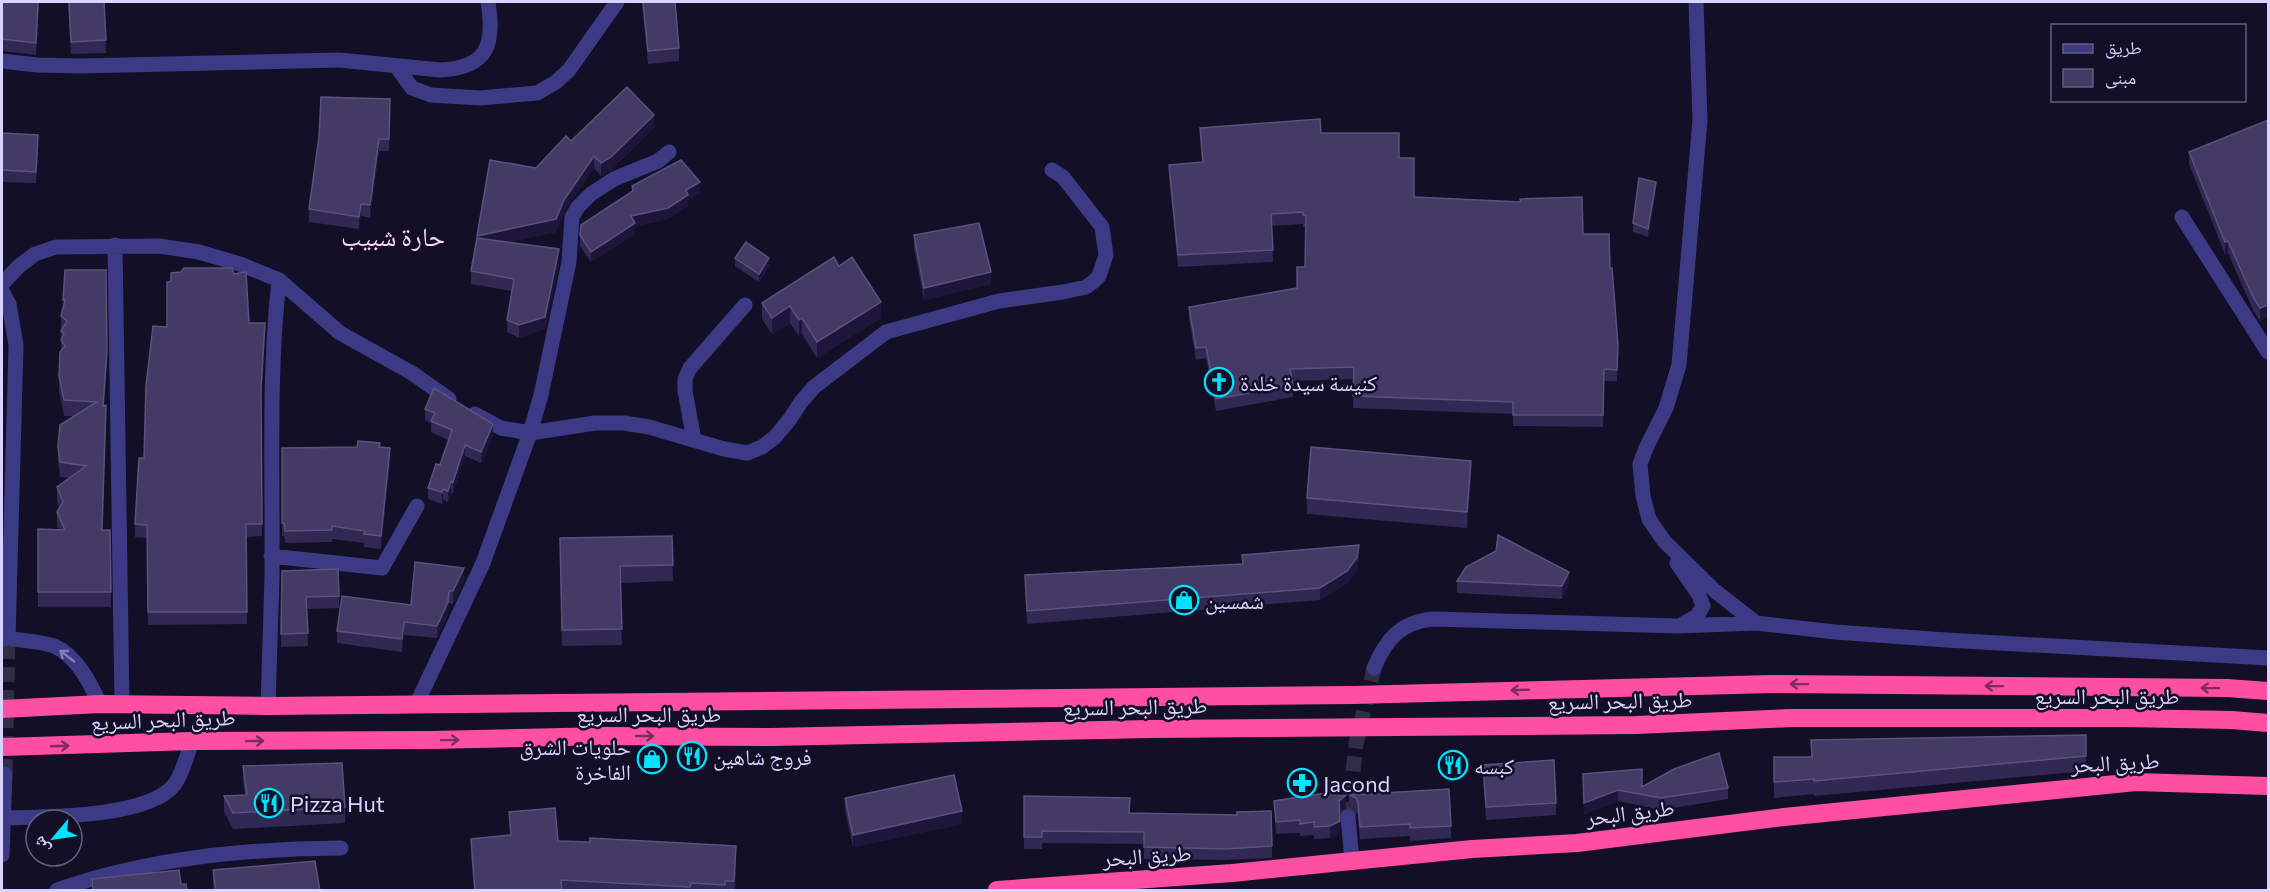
<svg xmlns="http://www.w3.org/2000/svg" width="2270" height="892" font-family="Commissioner,'Noto Naskh Arabic',sans-serif">
<rect width="100%" height="100%" fill="#130f26"/>
<g fill="none" stroke-linecap="round" stroke-linejoin="round">
<!-- minor-tunnel -->
<path stroke="#312d47" stroke-width="15" stroke-dasharray="15 8" stroke-linecap="butt" d="M5,774L8,638
M1348,817L1356,744L1374,668"/>
<!-- minor -->
<path stroke="#3d3a85" stroke-width="15" d="M1696,2L1700,120L1679,365L1666,408L1646,448L1640,464L1643,496L1649,519L1664,541L1715,591L1756,623
M2,61L37,65L80,66L339,60L440,70C488,68 495,44 488,2
M396,66L412,88L431,95L480,98L537,93L556,82L569,70L617,2
M2182,217L2268,352
M115,245L122,704
M2,284L19,266L35,254L56,247L159,246L199,252L240,264L279,280L340,333L412,373L449,399
M2,291L9,304L16,345L8,638
M475,414L501,428L530,433L595,423H624L649,427L724,449L747,453L762,447L775,437L790,419L801,402L814,387L886,332L999,301L1063,292L1086,287L1093,282L1099,276L1106,255L1102,227L1063,177L1052,170
M694,440L685,391V379L690,368L745,305
M271,556L382,568L417,506
M1677,563L1699,595L1703,606L1697,616L1681,625
M2,639L8,638C22,641 40,641 54,646C77,656 90,683 100,704
M1374,668C1386,639 1401,622 1433,619L1678,626L1756,623L1835,632L1946,640L2268,658
M417,703L483,563L530,433L541,395L569,262L572,217L578,207L591,194L614,179L658,161L669,152
M268,706C269,663 271,620 272,577C273,478 268,379 279,280
M1348,817L1352,861
M3,818C43,817 148,818 174,785C183,774 187,754 192,741
M2,855L5,774
M57,890C148,858 244,849 341,848"/>
<!-- highway -->
<path stroke="#ff4fa3" stroke-width="18" d="M2,709L100,704L268,706L1353,695L1772,684L2227,688L2268,691
M2,747L192,741L432,740L605,736L771,737L1150,729L1636,725L1792,718H2124L2232,720L2268,723
M997,890L1232,873L1472,849L1577,843L1784,817L2136,782L2268,786"/>
</g>
<!-- wall -->
<path fill="#312854" d="M2,2H39L36,55L2,51Z
M68,2H104L106,53L71,54Z
M642,2H675L679,48V61L648,64Z
M390,99L389,151H379L370,218L361,216L359,229L309,222V209Z
M2268,120V317L2260,321L2253,310L2228,253L2225,254L2189,164V152Z
M654,127L611,170L601,176L594,168L564,212L556,232L508,242L559,262L545,329L519,338L507,332V320L512,291L471,284V271L490,160L536,168L571,141Z
M1200,128L1321,133L1399,158L1414,197L1583,234L1610,268L1618,345L1617,381H1604L1603,427L1513,426V414L1353,408L1354,379L1293,381V397L1216,411L1206,358L1196,360L1189,319V307L1297,288L1305,267L1306,227H1303V224L1272,226L1273,262L1178,267L1169,176V165L1202,162Z
M2,133L38,147L36,183L2,182Z
M632,186L700,193L688,200V205L668,219L635,226V234L591,262L580,246V235L632,192Z
M1656,191L1648,237L1633,232V223Z
M914,235L991,284L924,300L914,248Z
M735,258L769,266L759,282L735,266Z
M839,266L881,318L817,358L802,334L799,336L790,323L772,334L762,319V303Z
M65,270L107,366L104,405L106,420L102,530H110L111,607H38V529L59,530L57,527V512L59,508L57,502V487L69,478L60,477L58,461V446L74,416H64L59,391V376L61,350V316L63,309Z
M249,323L265,336L261,400L262,536L246,537L247,624L148,625L147,538L135,537V524L144,458L167,327Z
M425,409L493,435L481,463L465,456L453,493H451L448,502L443,500L442,504L428,499V488L440,465L448,440L431,432V423L425,420Z
M380,447L390,461L381,549L364,547V543L332,539V542L285,543L284,536H282V448Z
M1471,477L1467,528L1307,514V498Z
M672,536L673,581L620,583L622,645L562,646L560,555Z
M1242,555L1359,557L1357,571L1347,583L1320,600L1027,624L1025,575L1242,564Z
M282,571L339,596V608L307,609L308,646L281,647Z
M464,581L453,604L449,603L448,614L437,638L404,635L402,652L337,643V631L411,605Z
M1457,581L1569,584L1562,599L1457,593Z
M2086,735V771L1814,796V794L1774,798V757H1812L1811,740Z
M1483,765L1556,803V815L1486,820Z
M243,766L345,807V823L233,829L224,812V796L245,795L243,782Z
M1583,774L1642,787L1728,788V799L1661,810L1618,801L1584,814Z
M1349,795L1451,826V838L1410,841V836L1360,839L1358,816L1356,811L1349,807Z
M1024,796L1130,813L1272,846V858L1225,860L1144,859V844L1042,843V849H1024Z
M1339,796L1346,808L1339,813L1340,834L1330,838L1314,839V835L1300,836V833L1276,834L1274,801Z
M845,798L962,824L853,847L845,811Z
M509,812L558,841L736,862L735,891H474L471,855V839L510,835Z
M213,870L320,891H213Z"/>
<!-- shaded-wall -->
<path fill="#1d163a" d="M654,115V127L611,170L601,176V163Z
M379,139V151L370,218V205Z
M594,156V168L564,212L556,232L477,249V236L564,200Z
M700,182V193L688,200V205L668,219L635,226V234L591,262V252L631,216L686,190Z
M1656,182V191L1648,237V229Z
M361,204V216L359,229V217Z
M2228,241V253L2225,254V242Z
M559,249V262L545,329L519,338V325Z
M769,258V266L759,282V274Z
M991,272V284L924,300V288Z
M881,302V318L817,358V342Z
M2268,305V317L2260,321V308Z
M790,306V323L772,334V318Z
M802,318V334L799,336V320Z
M265,323V336L261,402V389Z
M107,351V366L103,421V406Z
M493,424V435L481,463V452Z
M465,445V456L453,493V482Z
M390,448V461L381,549V536Z
M1471,461V477L1467,528V512Z
M451,481V493L448,502V491Z
M443,489V500L442,504V492Z
M1359,545V557L1357,571L1347,583L1320,600V588Z
M464,568V581L453,604V591Z
M1569,572V584L1562,599V586Z
M449,591L448,614L437,638V626Z
M404,622V635L402,652V639Z
M1618,790V801L1584,814V803Z
M1346,795V808L1339,813V801Z
M962,811V824L853,847V835Z
M1340,821V834L1330,838V826Z
M736,846V862L734,891V881Z"/>
<!-- building -->
<path fill="#433a66" stroke="#5a527e" stroke-width="1.5" d="M2,2H38L36,43L2,39Z
M69,2H104L106,40L71,42Z
M643,2H675L679,48L648,51Z
M627,87L654,115L611,157L601,163L594,156L564,200L556,219L477,236L490,160L536,168L566,136L571,141Z
M321,97L390,99L389,139H379L370,205L361,204L359,217L309,209L319,137Z
M1320,119L1321,133H1399V158H1414V197L1521,202L1520,199L1582,197L1583,234H1609L1610,268H1612L1618,345L1617,370L1604,369L1603,415H1513V402L1353,396L1354,367L1290,369L1293,385L1216,399L1206,347L1196,348L1189,307L1297,288V267H1305L1306,215H1303V212L1271,214L1273,250L1178,255L1169,165L1203,162L1200,128Z
M2268,120V305L2260,308L2253,297L2228,241L2225,242L2189,152Z
M2,133L38,135L36,172L2,170Z
M681,160L700,182L686,190L688,195L668,208L631,216L635,223L591,252L580,235L581,225L633,191L632,186Z
M1639,178L1656,182L1648,229L1633,223Z
M979,223L991,272L924,288L914,235Z
M477,238L559,249L545,317L519,325L507,320L514,279L471,271Z
M746,242L769,258L759,274L735,258Z
M834,257L839,266L852,257L881,302L817,342L802,318L799,320L790,306L772,318L762,303Z
M184,268H232L234,274L246,272L249,323H265L261,389L262,524H246L247,612H148L147,525L135,524L139,458H144L146,386L153,326L167,327V282L171,281V273L181,272Z
M65,270H106L107,351L103,406L106,405L102,530H110L111,592H38V529L65,530L57,512L63,502L57,487L86,466L60,462L58,446L60,425L97,402L64,400L59,376L60,352L65,346L61,340L64,334L61,331L67,321L61,316L65,300H63Z
M434,388L493,424L481,452L465,445L453,482L451,481L448,491L443,489L442,492L428,488L436,464L440,465L452,430L431,421L435,413L425,409Z
M358,441L380,443L379,447L390,448L381,536L364,534L365,531L332,526V530L285,531L284,523H282V448L357,447Z
M1311,447L1471,461L1467,512L1307,498Z
M1498,535L1569,572L1562,586L1457,581L1466,567L1496,551Z
M672,536L673,565L620,566L622,629L562,630L560,538Z
M1359,545L1357,558L1347,571L1320,588L1027,611L1025,575L1243,564L1242,555Z
M415,562L464,568L453,591H449L448,602L437,626L404,622L402,639L337,631L342,596L411,605Z
M338,569L339,596L306,597L308,633L281,634L282,571Z
M2086,735V756L1814,781V779L1774,782V757H1812L1811,740Z
M1719,753L1728,788L1661,798L1618,790L1584,803L1583,774L1642,769V787L1674,769Z
M1554,760L1556,803L1486,807L1483,765Z
M342,763L345,807L233,813L224,796L247,795L243,766Z
M954,775L962,811L853,835L845,798Z
M1449,789L1451,826L1410,828V824L1360,827L1358,803L1356,798L1349,795Z
M1338,791L1339,796L1346,795L1339,801L1340,821L1330,826L1314,827V822L1300,824V820L1276,822L1274,801Z
M1024,796L1130,798L1129,813L1237,815V812L1271,811L1272,846L1225,849L1144,847V832L1042,831V837H1024Z
M555,808L558,841L590,842V838L736,846L734,881H725V885L691,883L690,887L561,880L562,891H475L471,839L511,835L509,812Z
M315,861L320,891H216L213,870Z
M179,870L181,884H186L187,891H93L92,879Z"/>
<!-- one-way arrows -->
<defs><path id="oneway-shaft" d="M-6 0H5M1.5-3L5.5 0L1.5 3" fill="none" stroke-width="1.6" stroke-linecap="round" stroke-linejoin="round" transform="scale(1.5)"/></defs>
<use stroke="#837fbc" href="#oneway-shaft" transform="translate(67 656) rotate(-142)"/>
<g stroke="#7d2c5e">
<use href="#oneway-shaft" transform="translate(1799 684) rotate(-179)"/>
<use href="#oneway-shaft" transform="translate(1994 686) rotate(-179)"/>
<use href="#oneway-shaft" transform="translate(2210 688) rotate(-179)"/>
<use href="#oneway-shaft" transform="translate(1520 690) rotate(178)"/>
<use href="#oneway-shaft" transform="translate(645 736)"/>
<use href="#oneway-shaft" transform="translate(450 740) rotate(-1)"/>
<use href="#oneway-shaft" transform="translate(255 741) rotate(-1)"/>
<use href="#oneway-shaft" transform="translate(60 746) rotate(-2)"/>
</g>
<!-- icons -->
<defs>
<g id="church-ring" transform="scale(1.5)"><circle r="9.5" fill="#130f26" stroke="#00e5ff" stroke-width="1.5"/><path d="M-1.2-6h2.4v3.5h3.3v2.4h-3.3V6h-2.4V-.1h-3.3v-2.4h3.3Z" fill="#00e5ff"/></g>
<g id="shop-ring" transform="scale(1.5)"><circle r="9.5" fill="#130f26" stroke="#00e5ff" stroke-width="1.5"/><path d="M-5-2.5h2.3a2.7 3.5 0 0 1 5.4 0H5L5.5 6h-11ZM-1.5-2.5h3a1.5 2.3 0 0 0-3 0Z" fill="#00e5ff"/></g>
<g id="restaurant-ring" transform="scale(1.5)"><circle r="9.5" fill="#130f26" stroke="#00e5ff" stroke-width="1.5"/><path d="M-5-6h1v4h1v-4h1v4h1v-4h1v5L-1.5 .5V6h-2V.5L-5-1ZM5-6V6H3V1.5H1.5Q1.5-4 5-6Z" fill="#00e5ff"/></g>
<g id="pharmacy-ring" transform="scale(1.5)"><circle r="9.5" fill="#130f26" stroke="#00e5ff" stroke-width="1.5"/><path d="M-2-6h4v4h4v4h-4v4h-4v-4h-4v-4h4Z" fill="#00e5ff"/></g>
</defs>
<g fill-rule="evenodd">
<use href="#church-ring" x="1219" y="382"/>
<use href="#shop-ring" x="1184" y="600"/>
<use href="#restaurant-ring" x="692" y="756"/>
<use href="#shop-ring" x="652" y="759"/>
<use href="#restaurant-ring" x="1453" y="765"/>
<use href="#pharmacy-ring" x="1302" y="783"/>
<use href="#restaurant-ring" x="269" y="803"/>
</g>
<g text-anchor="middle" dominant-baseline="central" stroke-width="5" stroke-linejoin="round" paint-order="stroke">
<!-- poi labels -->
<g font-size="22" fill="#d9d4ff" stroke="#130f26" text-anchor="start">
<text x="1240" y="382">كنيسة سيدة خلدة</text>
<text x="1205" y="600">شمسين</text>
<text x="631" y="746" text-anchor="end">حلويات الشرق<tspan x="631" dy="25">الفاخرة</tspan></text>
<text x="713" y="756">فروج شاهين</text>
<text x="1474" y="765">كبسه</text>
<text x="1323" y="783">Jacond</text>
<text x="290" y="803">Pizza Hut</text>
</g>
<!-- street labels -->
<g font-size="22" fill="#d9d4ff" stroke="#130f26">
<text x="2107" y="695">طريق البحر السريع</text>
<text transform="translate(1620 700) rotate(-1)">طريق البحر السريع</text>
<text transform="translate(1135 706) rotate(-1)">طريق البحر السريع</text>
<text x="649" y="713">طريق البحر السريع</text>
<text transform="translate(163 719) rotate(-2)">طريق البحر السريع</text>
<text transform="translate(2115 762) rotate(-3)">طريق البحر</text>
<text transform="translate(1630 812) rotate(-7)">طريق البحر</text>
<text transform="translate(1147 855) rotate(-4)">طريق البحر</text>
</g>
<!-- quarter labels -->
<g font-size="26" fill="#ffd6f0" stroke="#130f26">
<text x="393" y="235">حارة شبيب</text>
</g>
</g>
<!-- border -->
<rect width="2270" height="892" fill="none" stroke="#d9d4ff" stroke-width="6"/>
<!-- legend -->
<rect x="2051" y="24" width="195" height="78" fill="#130f26" stroke="#625e7d" stroke-width="1.5"/>
<rect x="2063" y="44" width="30" height="9" fill="#3d3a85" stroke="#625e7d" stroke-width="1.5"/>
<text x="2105" y="54" font-size="18" fill="#d9d4ff">طريق</text>
<rect x="2063" y="69" width="30" height="18" fill="#433a66" stroke="#625e7d" stroke-width="1.5"/>
<text x="2105" y="84" font-size="18" fill="#d9d4ff">مبنى</text>
<!-- north arrow -->
<g transform="translate(54 838) rotate(241)"><circle r="28" fill="#130f26" stroke="#625e7d" stroke-width="1.5"/>
<path d="M0-4.5L10 22L0 15L-10 22Z" fill="#00e5ff"/>
<text y="-9" font-size="16" font-weight="bold" text-anchor="middle" fill="#d9d4ff">ش</text>
</g>
</svg>
